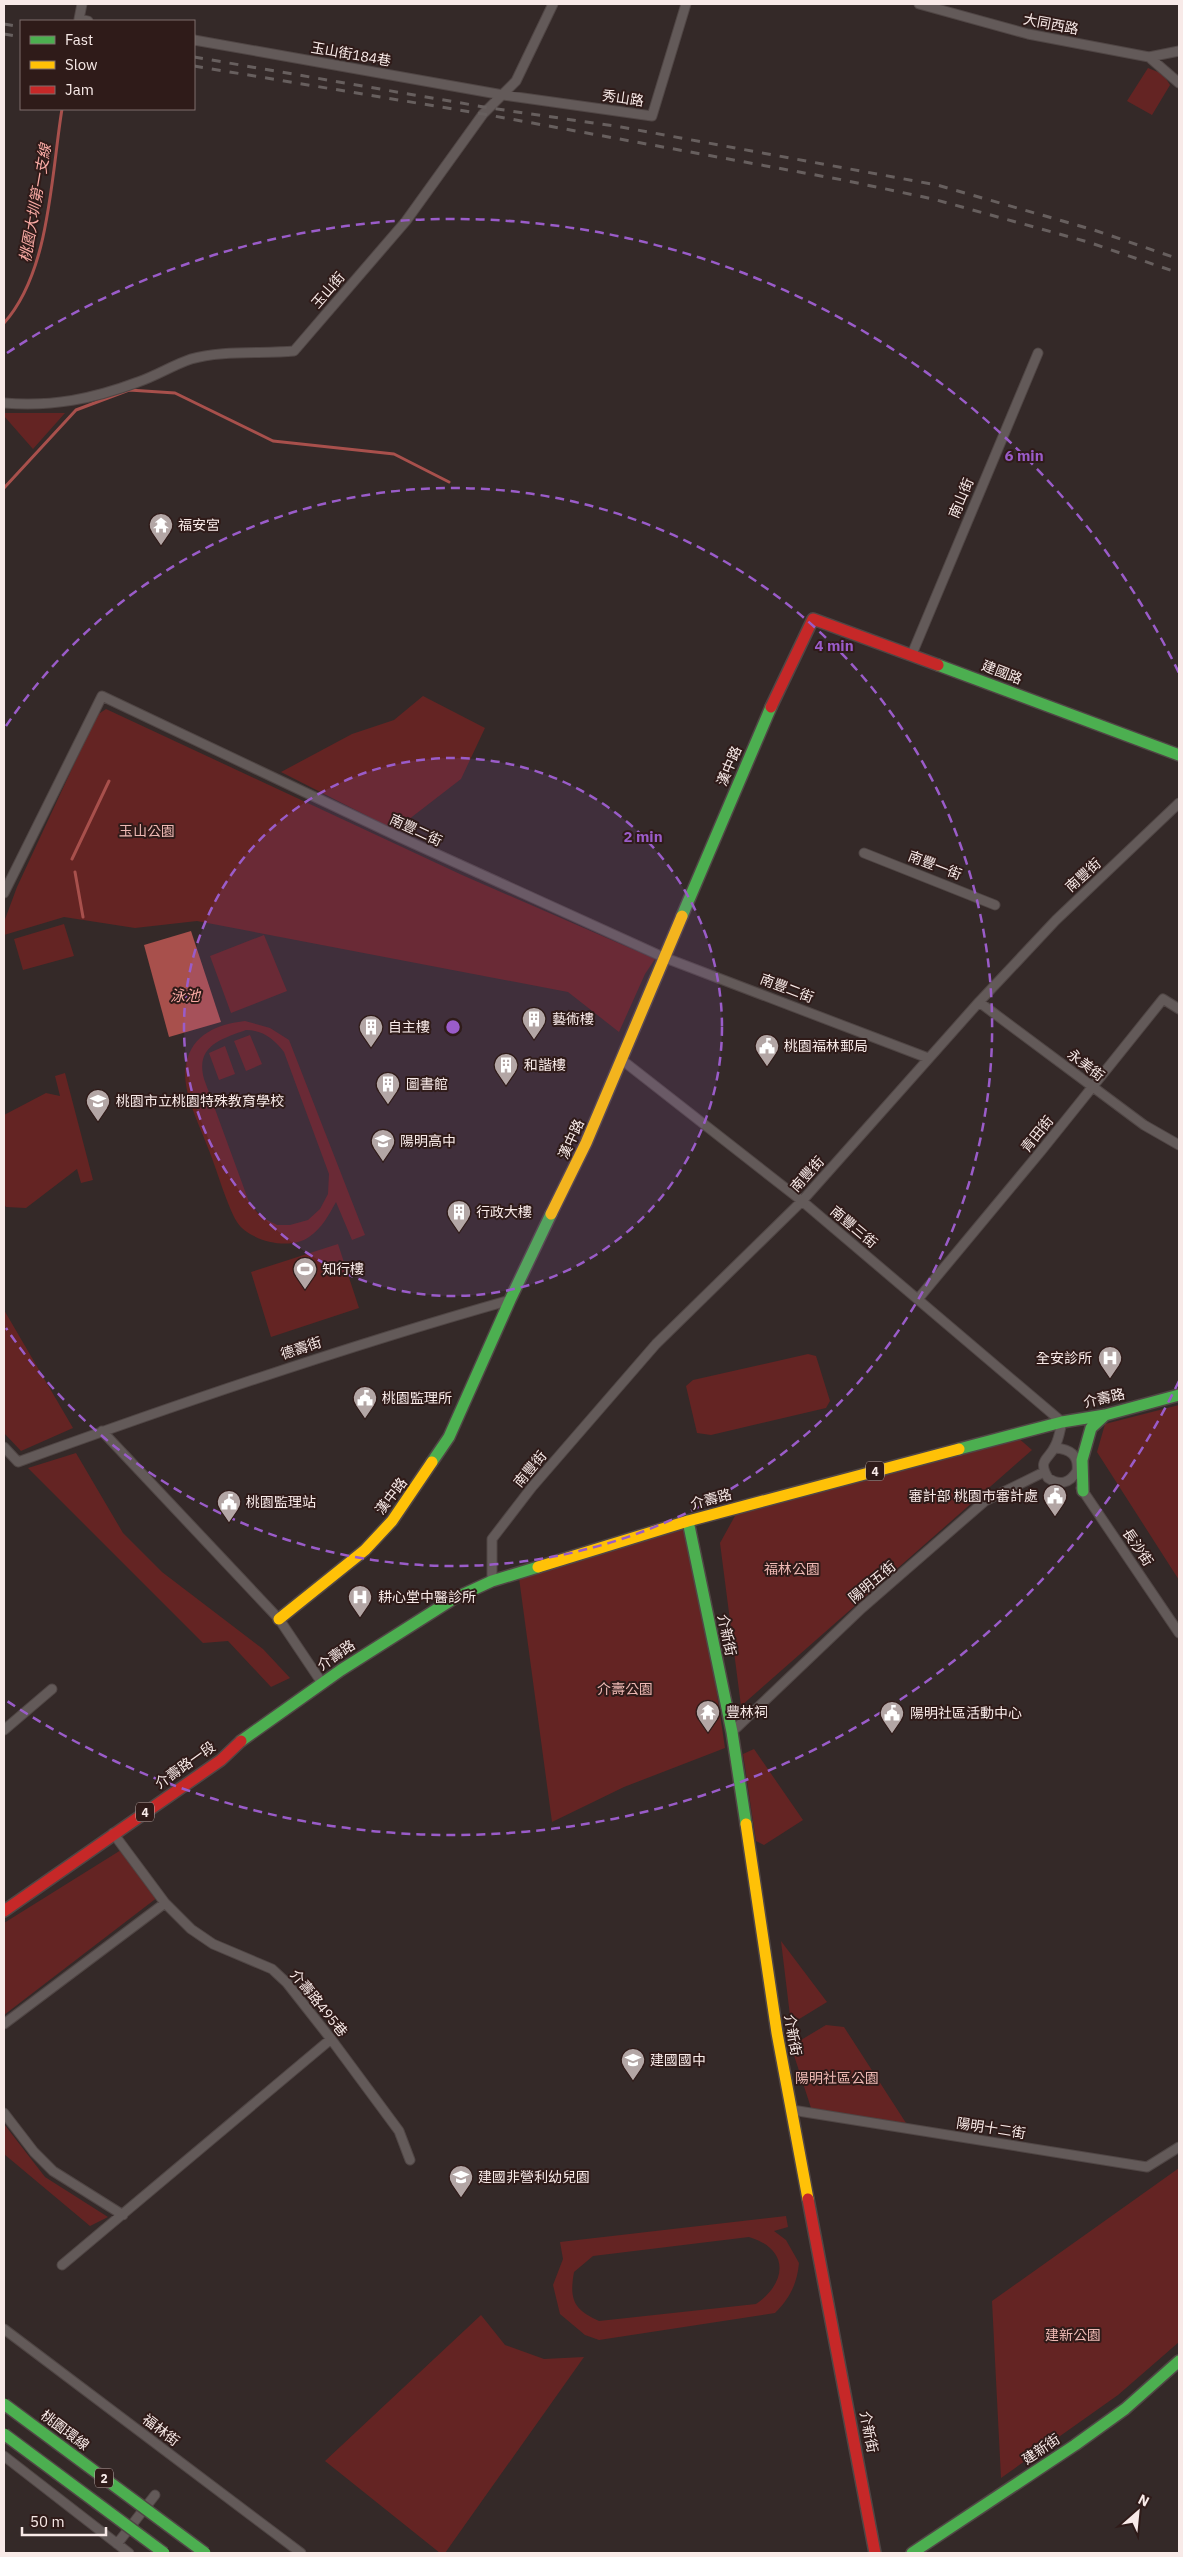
<svg xmlns="http://www.w3.org/2000/svg" width="1183" height="2557" font-family="'IBM Plex Sans','Noto Sans TC',sans-serif">
<rect width="100%" height="100%" fill="#342928"/>
<!-- green -->
<path fill="#642423" fill-rule="evenodd" d="M1148,68L1163,74L1170,85L1152,115L1127,101Z
M4,413H65L33,449L4,416Z
M423,696L485,728L461,779L395,830L281,772L352,734L394,720Z
M106,709L462,875L655,959L645,974L619,1032L568,992L197,921L135,928L64,917L4,935V922L17,887L97,715Z
M64,924L74,956L23,970L14,939Z
M264,935L287,991L231,1013L210,956Z
M245,1021L270,1028L289,1040L365,1235L352,1240L336,1202C328,1216 323,1227 309,1237C290,1251 249,1241 237,1222C227,1206 216,1167 208,1148C199,1123 181,1091 186,1064C192,1034 218,1024 245,1021ZM246,1030C263,1030 274,1039 284,1052L329,1174L328,1194L320,1209L308,1220L290,1225H277L261,1217L249,1202L204,1079C195,1046 221,1039 246,1030Z
M250,1035L262,1064L246,1071L234,1041Z
M225,1046L235,1074L219,1080L209,1053Z
M65,1073L93,1180L81,1183L77,1169L26,1208L6,1207L4,1204V1115L46,1093L60,1096L55,1076Z
M338,1244L359,1308L271,1337L251,1272Z
M4,1310L73,1428L21,1451L4,1433Z
M808,1354L816,1356L830,1401L826,1408L711,1435L697,1433L686,1386L693,1380Z
M1179,1405V1580L1097,1452L1105,1424Z
M1016,1436L1032,1450L741,1706L720,1543L736,1514Z
M76,1453L123,1533L162,1572L263,1649L290,1678L271,1687L228,1641L203,1643L28,1468Z
M692,1525L725,1748L624,1787L552,1822L519,1578Z
M754,1749L803,1820L764,1845L756,1841L743,1754Z
M121,1850L158,1897L4,2015V1923Z
M781,1941L827,2002L791,2024Z
M826,2025L844,2027L906,2123L812,2111L791,2046Z
M4,2124L45,2177L108,2217L90,2226L4,2154Z
M1179,2168V2342L1118,2395L1001,2478L992,2301Z
M786,2216L788,2227L774,2231L786,2240L799,2263C797,2284 790,2298 775,2313L599,2340L585,2335L560,2314L553,2285L563,2259L560,2242ZM749,2237C789,2249 788,2282 756,2304L599,2321C574,2310 569,2300 574,2272L593,2256Z
M481,2315L505,2345L544,2359L584,2357L445,2553H440L325,2461Z"/>
<!-- water -->
<path fill="#a8504c" d="M191,931L221,1022L169,1037L144,945Z"/>
<g fill="none" stroke-linecap="round" stroke-linejoin="round">
<!-- stream -->
<path stroke="#a8504c" stroke-width="3" d="M4,323C50,272 51,176 62,109
M4,488L76,410L129,390L175,393L273,441L394,454L449,482
M72,859L109,781
M75,872L83,917"/>
<!-- street casing -->
<g stroke="#504645" stroke-width="11">
<path id="street" d="M82,4L79,19L88,21
M919,4L1028,34L1149,57L1179,51
M194,40L503,95L652,116L686,4
M1149,57L1179,83
M4,403C52,407 93,399 138,382C156,376 173,365 191,359C220,350 264,354 294,351L406,221L483,114L516,81L553,4
M912,654L1038,353
M864,853L995,905
M4,893L102,696L397,836L663,957L928,1058
M979,1002L1144,1125L1179,1145
M622,1060L802,1201L1062,1422C1060,1430 1059,1439 1055,1446C1049,1460 1037,1459 1048,1478C1060,1486 1070,1483 1077,1471C1079,1455 1070,1449 1055,1448
M918,1299L1041,1151L1163,999L1179,1009
M102,1431L279,1619L322,1683
M4,1447L18,1462C180,1403 344,1347 510,1300
M1081,1488L1179,1633
M492,1581V1539L532,1487L656,1344L802,1201L979,1002L1056,920L1179,803
M4,1730L52,1689
M732,1732L862,1608L985,1501L1044,1472
M113,1833L165,1903L191,1929L213,1944L272,1969L287,1983L331,2039L399,2131L410,2160
M4,2024L165,1903
M792,2110L1147,2167L1179,2147
M4,2113L34,2152L53,2171L123,2215
M62,2265L331,2039
M4,2329L301,2553
M4,2456L129,2553
M117,2544L155,2495"/>
</g>
<!-- fast casing -->
<g stroke="#504645" stroke-width="14">
<path id="fast" d="M938,665L1179,755
M682,916L771,707
M959,1449L1062,1422L1105,1415L1179,1395
M432,1462L449,1437L510,1300L551,1214
M1083,1491L1082,1460L1091,1428L1105,1415
M688,1521L732,1732L746,1824
M241,1741L341,1670L453,1599L492,1581L538,1567
M912,2553L1075,2445L1125,2409L1179,2361"/>
</g>
<!-- slow casing -->
<g stroke="#504645" stroke-width="14">
<path id="slow" d="M551,1214L586,1143L682,916
M538,1567L688,1521L959,1449
M279,1619L365,1550L392,1521L432,1462
M746,1824L777,2033L808,2199"/>
</g>
<!-- jam casing -->
<g stroke="#504645" stroke-width="14">
<path id="jam" d="M771,707L813,619L938,665
M4,1911L221,1760L241,1741
M808,2199L875,2553"/>
</g>
<!-- street -->
<use href="#street" stroke="#635a59" stroke-width="9"/>
<!-- fast -->
<use href="#fast" stroke="#4caf50" stroke-width="11"/>
<!-- slow -->
<use href="#slow" stroke="#ffc107" stroke-width="11"/>
<!-- jam -->
<use href="#jam" stroke="#c62828" stroke-width="11"/>
<!-- rail -->
<path stroke="#675f5e" stroke-width="3" stroke-dasharray="9 9" stroke-linecap="butt" d="M4,24L21,27
M4,34L21,37
M194,57L490,108L621,127L937,185L1094,230L1179,259
M194,66L483,114L843,180L933,199L1088,242L1179,273"/>
<!-- fast-bridge casing -->
<g stroke="#504645" stroke-width="14" stroke-linecap="butt">
<path id="fast-bridge" d="M4,2404L205,2553
M4,2434L164,2553"/>
</g>
<!-- fast-bridge -->
<use href="#fast-bridge" stroke="#4caf50" stroke-width="11"/>
</g>
<!-- distance rings -->
<circle cx="453" cy="1027" r="269" fill="#9a5cc9" fill-opacity=".12"/>
<g fill="none" stroke="#9a5cc9" stroke-width="2.5" stroke-dasharray="9 6">
<circle cx="453" cy="1027" r="269"/>
<path d="M6 726A539 539 0 1 1 6 1328"/>
<path d="M1179 1381A808 808 0 0 1 7 1701M7 353A808 808 0 0 1 1179 673"/>
</g>
<!-- icons -->
<defs>
<g id="temple-pin" transform="scale(1.25)"><path d="M0 17L-7.5 6A9.5 9.5 0 1 1 7.5 6Z" fill="#b3a6a5" stroke="#2f1b19"/><path d="M0-6L5-2H3V0L6.5 2.5H4V6H1.5V3h-3V6H-4V2.5H-6.5L-3 0V-2H-5Z" fill="#fff"/></g>
<g id="building-pin" transform="scale(1.25)"><path d="M0 17L-7.5 6A9.5 9.5 0 1 1 7.5 6Z" fill="#b3a6a5" stroke="#2f1b19"/><path d="M-4-6H4V6H1V3H-1V6H-4ZM-2.5-4.3h1.7v1.8h-1.7ZM.8-4.3h1.7v1.8H.8ZM-2.5-1h1.7V.8h-1.7ZM.8-1h1.7V.8H.8Z" fill="#fff"/></g>
<g id="civic-pin" transform="scale(1.25)"><path d="M0 17L-7.5 6A9.5 9.5 0 1 1 7.5 6Z" fill="#b3a6a5" stroke="#2f1b19"/><path d="M-.6-6.5H3V-4.5H.6V-3L4-1V1h2V6H-6V1h2V-1L-.6-3ZM-1.2 2.5V6h2.4V2.5Z" fill="#fff"/></g>
<g id="school-pin" transform="scale(1.25)"><path d="M0 17L-7.5 6A9.5 9.5 0 1 1 7.5 6Z" fill="#b3a6a5" stroke="#2f1b19"/><path d="M0-5L7-2L0 1L-7-2ZM-4 1L0 2.5L4 1V4Q0 6-4 4Z" fill="#fff"/></g>
<g id="stadium-pin" transform="scale(1.25)"><path d="M0 17L-7.5 6A9.5 9.5 0 1 1 7.5 6Z" fill="#b3a6a5" stroke="#2f1b19"/><path d="M0-5a6.5 5 0 1 0 0 10a6.5 5 0 1 0 0-10ZM-3.5-1.8h7v3.6h-7Z" fill="#fff"/></g>
<g id="hospital-pin" transform="scale(1.25)"><path d="M0 17L-7.5 6A9.5 9.5 0 1 1 7.5 6Z" fill="#b3a6a5" stroke="#2f1b19"/><path d="M-5-5h3v3.5h4V-5h3V5h-3V1.5h-4V5h-3Z" fill="#fff"/></g>
</defs>
<g fill-rule="evenodd">
<use href="#temple-pin" x="161" y="525"/>
<use href="#building-pin" x="534" y="1019"/>
<use href="#building-pin" x="371" y="1027"/>
<use href="#civic-pin" x="767" y="1046"/>
<use href="#building-pin" x="506" y="1065"/>
<use href="#building-pin" x="388" y="1084"/>
<use href="#school-pin" x="98" y="1101"/>
<use href="#school-pin" x="383" y="1141"/>
<use href="#building-pin" x="459" y="1212"/>
<use href="#stadium-pin" x="305" y="1269"/>
<use href="#hospital-pin" x="1110" y="1358"/>
<use href="#civic-pin" x="365" y="1398"/>
<use href="#civic-pin" x="1055" y="1496"/>
<use href="#civic-pin" x="229" y="1502"/>
<use href="#hospital-pin" x="360" y="1597"/>
<use href="#temple-pin" x="708" y="1712"/>
<use href="#civic-pin" x="892" y="1713"/>
<use href="#school-pin" x="633" y="2060"/>
<use href="#school-pin" x="461" y="2177"/>
</g>
<g text-anchor="middle" dominant-baseline="central" stroke-width="4" stroke-linejoin="round" paint-order="stroke">
<!-- shield labels -->
<g fill="#2f1b19" stroke="#bcacaa" stroke-width="1">
<rect x="866" y="1461.5" width="18" height="19" rx="4"/>
<rect x="136" y="1802.5" width="18" height="19" rx="4"/>
<rect x="95" y="2468.5" width="18" height="19" rx="4"/>
</g>
<g font-size="12" font-weight="bold" fill="#f8eae8">
<text x="875" y="1471">4</text>
<text x="145" y="1812">4</text>
<text x="104" y="2478">2</text>
</g>
<!-- street labels -->
<g font-size="14" fill="#f8eae8" stroke="#2f1b19">
<text transform="translate(1051 24) rotate(11)">大同西路</text>
<text transform="translate(351 54) rotate(10)">玉山街184巷</text>
<text transform="translate(623 98) rotate(8)">秀山路</text>
<text transform="translate(328 290) rotate(-49)">玉山街</text>
<text transform="translate(961 498) rotate(-67)">南山街</text>
<text transform="translate(1002 672) rotate(21)">建國路</text>
<text transform="translate(729 766) rotate(-67)">漢中路</text>
<text transform="translate(416 830) rotate(25)">南豐二街</text>
<text transform="translate(935 865) rotate(21)">南豐一街</text>
<text transform="translate(1083 875) rotate(-42)">南豐街</text>
<text transform="translate(787 988) rotate(21)">南豐二街</text>
<text transform="translate(1086 1065) rotate(37)">永美街</text>
<text transform="translate(1037 1134) rotate(-51)">青田街</text>
<text transform="translate(571 1139) rotate(-66)">漢中路</text>
<text transform="translate(807 1174) rotate(-48)">南豐街</text>
<text transform="translate(854 1227) rotate(40)">南豐三街</text>
<text transform="translate(301 1348) rotate(-18)">德壽街</text>
<text transform="translate(1104 1398) rotate(-13)">介壽路</text>
<text transform="translate(530 1469) rotate(-50)">南豐街</text>
<text transform="translate(391 1496) rotate(-53)">漢中路</text>
<text transform="translate(711 1499) rotate(-15)">介壽路</text>
<text transform="translate(1138 1547) rotate(56)">長沙街</text>
<text transform="translate(872 1582) rotate(-40)">陽明五街</text>
<text transform="translate(727 1635) rotate(78)">介新街</text>
<text transform="translate(336 1655) rotate(-34)">介壽路</text>
<text transform="translate(185 1765) rotate(-35)">介壽路一段</text>
<text transform="translate(319 2003) rotate(51)">介壽路495巷</text>
<text transform="translate(793 2035) rotate(80)">介新街</text>
<text transform="translate(991 2128) rotate(9)">陽明十二街</text>
<text transform="translate(65 2430) rotate(37)">桃園環線</text>
<text transform="translate(161 2430) rotate(37)">福林街</text>
<text transform="translate(869 2432) rotate(79)">介新街</text>
<text transform="translate(1041 2449) rotate(-34)">建新街</text>
</g>
<!-- poi labels -->
<g font-size="14" fill="#f8eae8" stroke="#2f1b19" text-anchor="start">
<text x="178" y="525">福安宮</text>
<text x="552" y="1019">藝術樓</text>
<text x="388" y="1027">自主樓</text>
<text x="784" y="1046">桃園福林郵局</text>
<text x="524" y="1065">和諧樓</text>
<text x="406" y="1084">圖書館</text>
<text x="116" y="1101">桃園市立桃園特殊教育學校</text>
<text x="400" y="1141">陽明高中</text>
<text x="476" y="1212">行政大樓</text>
<text x="322" y="1269">知行樓</text>
<text x="1092" y="1358" text-anchor="end">全安診所</text>
<text x="382" y="1398">桃園監理所</text>
<text x="1038" y="1496" text-anchor="end">審計部 桃園市審計處</text>
<text x="246" y="1502">桃園監理站</text>
<text x="378" y="1597">耕心堂中醫診所</text>
<text x="726" y="1712">豐林祠</text>
<text x="910" y="1713">陽明社區活動中心</text>
<text x="650" y="2060">建國國中</text>
<text x="478" y="2177">建國非營利幼兒園</text>
</g>
<!-- park labels -->
<g font-size="14" fill="#eeb9b4" stroke="#2f1b19">
<text x="147" y="831">玉山公園</text>
<text x="792" y="1569">福林公園</text>
<text x="625" y="1689">介壽公園</text>
<text x="837" y="2078">陽明社區公園</text>
<text x="1073" y="2335">建新公園</text>
</g>
<!-- water labels -->
<g font-size="15" font-style="italic" fill="#f9aaa4" stroke="#2f1b19">
<text transform="translate(35 203) rotate(-80)">桃園大圳第一支線</text>
<text x="185" y="995">泳池</text>
</g>
</g>
<circle cx="453" cy="1027" r="8" fill="#9a5cc9" stroke="#2f1b19" stroke-width="2.5"/>
<g font-size="15" text-anchor="middle" font-weight="bold" fill="#9a5cc9" stroke="#2f1b19" stroke-width="4" stroke-linejoin="round" paint-order="stroke">
<text x="1024" y="461">6 min</text>
<text x="834" y="651">4 min</text>
<text x="643" y="842">2 min</text>
</g>
<!-- border -->
<rect width="1183" height="2557" fill="none" stroke="#f8eae8" stroke-width="10"/>
<!-- legend -->
<rect x="20" y="20" width="175" height="90" fill="#2f1b19" stroke="#7f6e6c"/>
<rect x="30" y="36" width="25" height="8" fill="#4caf50" stroke="#7f6e6c"/>
<text x="65" y="45" font-size="15" fill="#f8eae8">Fast</text>
<rect x="30" y="61" width="25" height="8" fill="#ffc107" stroke="#7f6e6c"/>
<text x="65" y="70" font-size="15" fill="#f8eae8">Slow</text>
<rect x="30" y="86" width="25" height="8" fill="#c62828" stroke="#7f6e6c"/>
<text x="65" y="95" font-size="15" fill="#f8eae8">Jam</text>
<!-- north arrow -->
<g transform="translate(1138 2512) rotate(27)" stroke="#2f1b19" stroke-width="4" paint-order="stroke">
<path d="M0-4L9 19L0 12L-9 19Z" fill="#f8eae8"/>
<text y="-8" font-size="14" font-weight="bold" text-anchor="middle" fill="#f8eae8">N</text>
</g>
<!-- scale -->
<path d="M22 2527v8h84v-8" fill="none" stroke="#f8eae8" stroke-width="2.5"/>
<text x="30" y="2527" font-size="15" fill="#f8eae8" stroke="#2f1b19" stroke-width="4" paint-order="stroke">50 m</text>
</svg>
